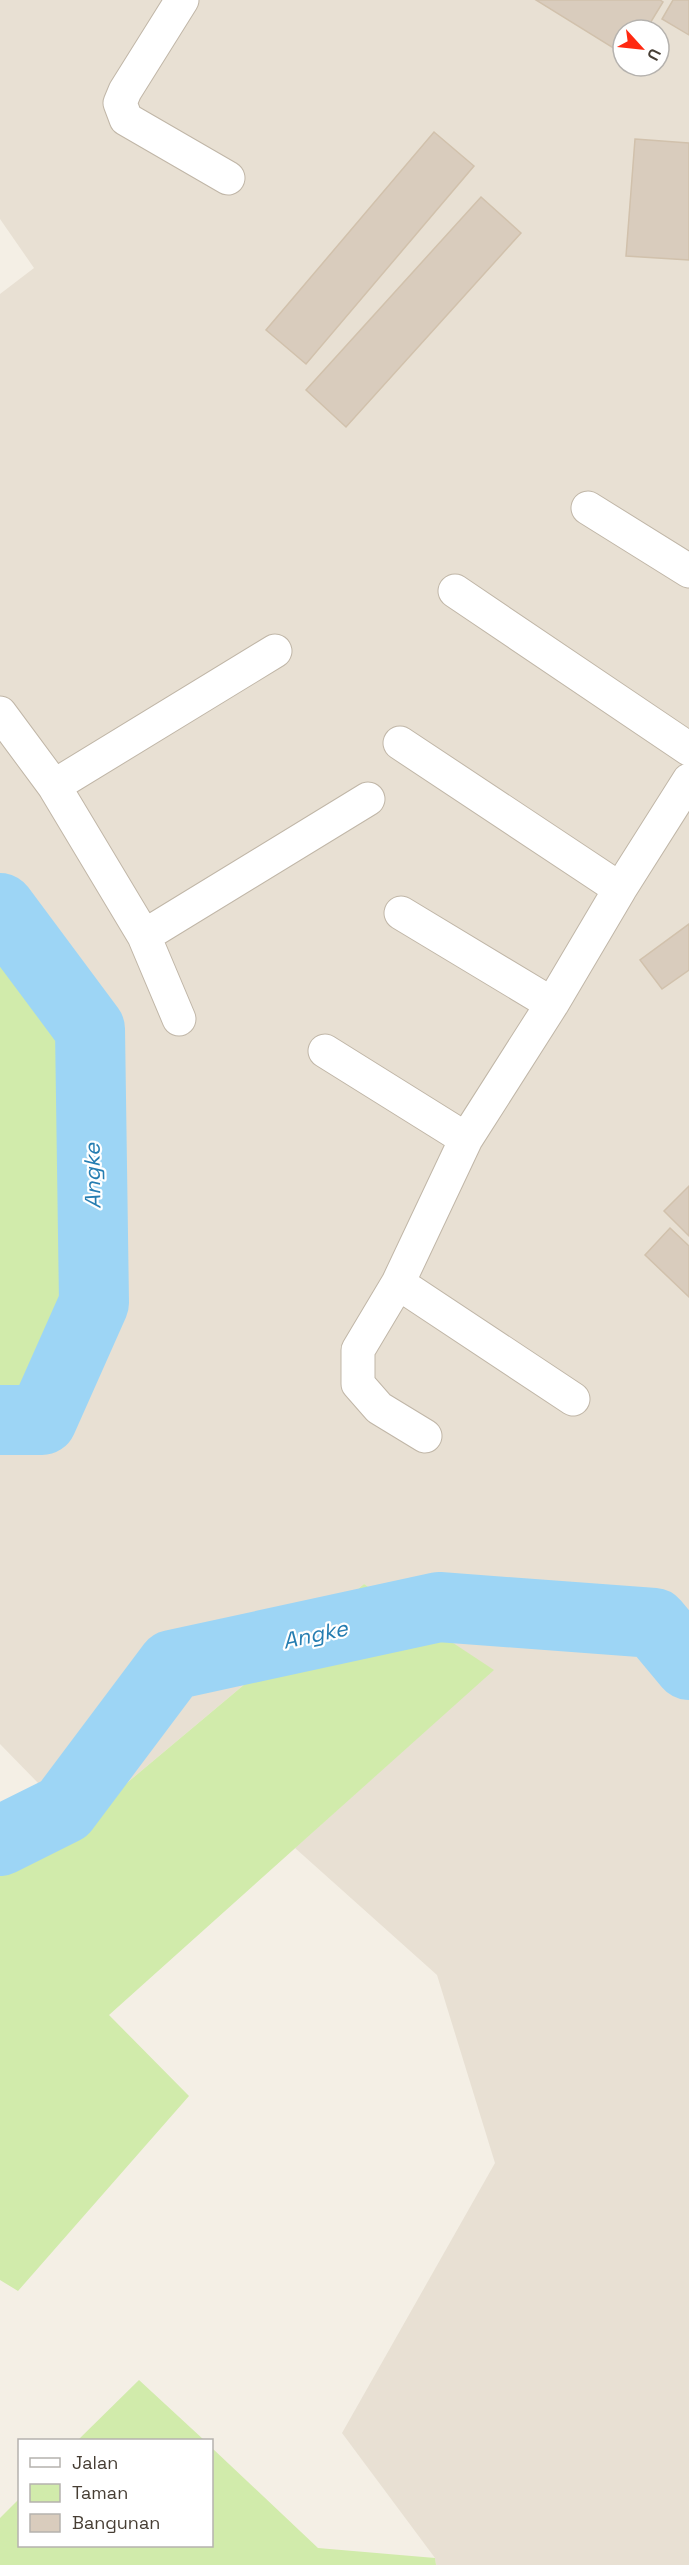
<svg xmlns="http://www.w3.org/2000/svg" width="689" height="2565" font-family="'Space Grotesk',sans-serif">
<rect width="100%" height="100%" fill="#f4efe5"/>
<!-- residential -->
<path fill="#e8e0d3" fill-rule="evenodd" d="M0,0H689V2565H436L435,2558L342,2433L495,2163L437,1975L295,1848L493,1670L364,1584L78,1824L0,1744V1414L49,1404L85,1064L0,903V294L34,268L0,219ZM623,30H659V66H623Z"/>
<!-- green -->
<path fill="#d1ebab" d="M0,903L85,1064L89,1270L49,1404L0,1414Z
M364,1584L494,1670L109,2015L189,2096L18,2291L0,2280V1857L78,1824Z
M139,2380L204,2440H78Z
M212,2448L318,2548L435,2558L436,2565H0V2518L19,2499L20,2546H212Z"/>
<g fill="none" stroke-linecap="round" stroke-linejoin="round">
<!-- river -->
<path stroke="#9dd5f5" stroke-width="70" d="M0,908L90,1029L94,1303L42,1420H0
M0,1841L64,1809L172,1665L439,1607L654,1623L689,1665"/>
</g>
<!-- building -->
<path fill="#d9ccbd" stroke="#d1c1ac" stroke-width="1.5" d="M536,0H660L663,2L646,30H623V54Z
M673,0H689V35L662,19Z
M434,132L474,166L306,364L266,330Z
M635,139L689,143V260L626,256Z
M481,197L521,233L346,427L306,390Z
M689,924V970L662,989L640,960Z
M689,1186V1236L664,1211Z
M670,1228L689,1246V1297L645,1255Z"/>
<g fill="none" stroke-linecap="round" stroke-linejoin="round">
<!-- minor casing -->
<g stroke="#c0b6a7" stroke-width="35">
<path id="minor" d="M182,0L125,91L120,103L126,119L228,178
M588,508L689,571
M455,591L689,749
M0,713L54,786L144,936L179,1019
M400,743L620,889
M54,786L275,651
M401,913L552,1004
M144,936L368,799
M325,1051L466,1139
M398,1283L573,1399
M425,1436L379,1408L358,1384V1350L398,1283L466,1139L552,1004L620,889L689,780"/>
</g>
<!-- minor -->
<use href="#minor" stroke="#fff" stroke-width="33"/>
</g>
<g text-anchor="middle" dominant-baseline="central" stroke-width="4.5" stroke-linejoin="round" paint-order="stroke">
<!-- water labels -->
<g font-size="22" font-style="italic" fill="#257db1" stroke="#fff">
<text transform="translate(92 1176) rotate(-91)">Angke</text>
<text transform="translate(315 1634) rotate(-12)">Angke</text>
</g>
</g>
<!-- legend -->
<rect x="18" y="2439" width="195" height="108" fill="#ffffff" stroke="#b5b2ae" stroke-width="1.5"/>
<rect x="30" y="2458" width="30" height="9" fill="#ffffff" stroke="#b5b2ae" stroke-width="1.5"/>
<text x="72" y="2469" font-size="18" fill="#473e34">Jalan</text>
<rect x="30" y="2484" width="30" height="18" fill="#d1ebab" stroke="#b5b2ae" stroke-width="1.5"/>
<text x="72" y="2499" font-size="18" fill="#473e34">Taman</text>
<rect x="30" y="2514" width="30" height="18" fill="#d9ccbd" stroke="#b5b2ae" stroke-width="1.5"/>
<text x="72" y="2529" font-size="18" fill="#473e34">Bangunan</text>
<!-- north arrow -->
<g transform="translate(641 48) rotate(117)"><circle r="28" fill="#ffffff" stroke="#b5b2ae" stroke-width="1.5"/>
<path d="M0-4.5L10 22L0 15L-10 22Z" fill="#ff2911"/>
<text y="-9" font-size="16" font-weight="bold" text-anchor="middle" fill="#473e34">U</text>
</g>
</svg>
